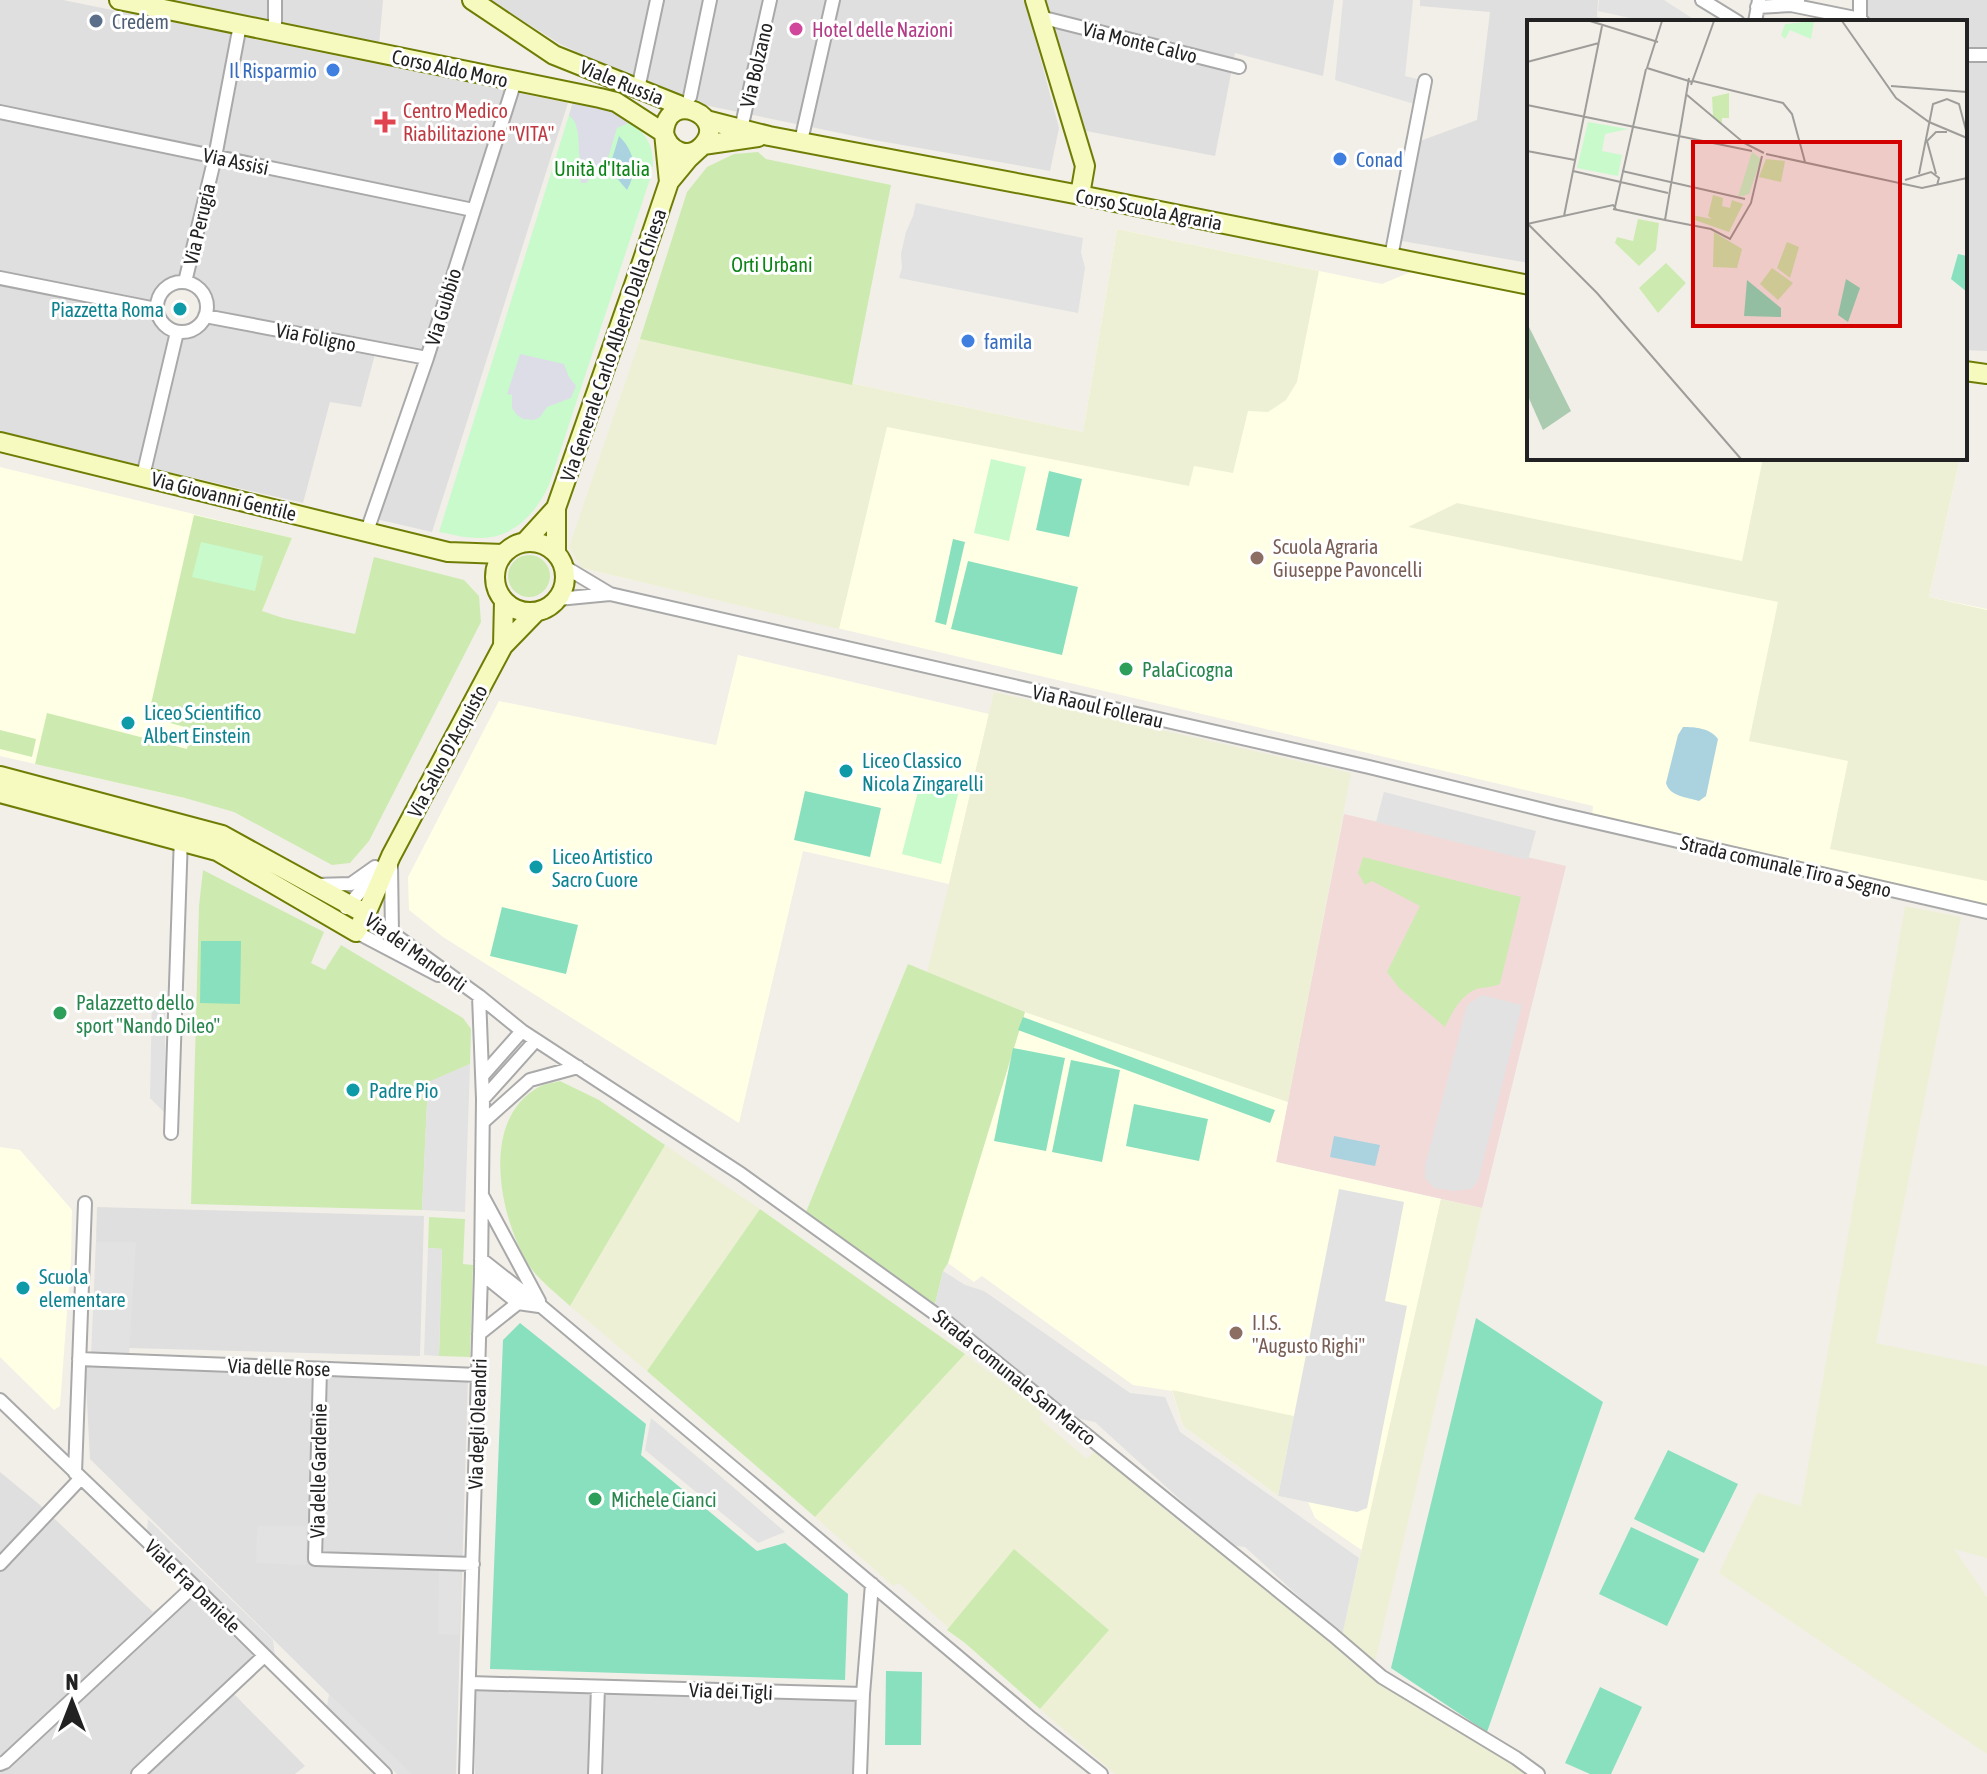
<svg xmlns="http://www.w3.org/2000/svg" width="1987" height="1774" font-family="'Asap Condensed',sans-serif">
<rect width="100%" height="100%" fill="#f2efe9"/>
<!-- residential -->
<path fill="#e0dfdf" d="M0,0H63L568,103L432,532L376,519L429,363L375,354L361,407L330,402L303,503L151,468L181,337L193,335L210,323L212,308L208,290L195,279L171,277L159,288L152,304L0,274Z
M163,0H383L379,45Z
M490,0H1025L1059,128L1050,171L874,140L704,105L684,100L650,86L560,44Z
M1044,0H1334L1323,76L1235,53L1215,156L1081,130Z
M1420,0H1598L1597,17L1623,22H1529V263L1402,241L1420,141L1477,120L1490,12L1420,6Z
M1861,0H1987V351L1965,350V22H1861Z
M0,283L153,314L158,325L171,336L138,465L0,432Z
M97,1207L424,1216L420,1356L93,1347Z
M85,1365L468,1378L456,1774H410L90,1459Z
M0,1472L40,1505L153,1612L183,1589L256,1658L226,1686L305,1766L295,1774H0Z
M475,1689L858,1701L855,1774H475Z"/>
<!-- commercial -->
<path fill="#f2dad9" d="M1344,814L1566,866L1482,1208L1276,1162Z"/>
<!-- education -->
<path fill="#ffffe5" d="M1117,229L1382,284L1413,271L1529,295V458H1960L1929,597L1987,609V906L1592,817L1593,806L582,568L640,339L1083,432Z
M0,467L292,538L185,798L0,756Z
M738,655L989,714L949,884L803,851L739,1123L443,937L409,910L408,877L499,701L716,745Z
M1025,1012L1288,1102L1276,1162L1441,1199L1363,1551L1315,1518L1308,1502L1278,1496L1183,1426L1172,1391L1133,1385L982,1276L974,1282L948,1263Z
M0,1147L20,1150L72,1210L71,1259L60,1406L54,1410L0,1357Z"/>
<!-- farmland -->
<path fill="#eef0d5" d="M1117,229L1319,271L1297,382L1286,400L1268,412L1248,411L1233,473L1194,466L1189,486L887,427L839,629L582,568L569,547L640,339L1083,432Z
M1763,458H1960L1929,597L1987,610V881L1830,849L1848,761L1749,741L1778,602L1408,527L1457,503L1742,561Z
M994,692L1351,773L1288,1102L1025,1012L927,972L949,884Z
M1905,906L1961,917L1876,1343L1987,1366V1558L1954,1549L1987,1597V1754L1719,1573L1757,1493L1801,1506Z
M665,1145L760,1209L647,1371L570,1306Z
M1441,1199L1482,1208L1375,1662L1342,1636Z
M965,1354L1043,1412L1039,1418L1087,1459L1095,1451L1193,1533L1199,1527L1382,1677L1538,1774H1115L1040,1709L1109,1630L1014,1549L949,1628L899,1583L893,1586L815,1517Z
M1172,1390L1294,1416L1278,1496L1183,1426Z"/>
<!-- grass -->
<path fill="#cdebb0" d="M758,152L766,159L891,185L852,385L640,339L687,192L707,167L734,154Z
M194,515L292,538L262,611L283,618L355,634L374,557L464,580L479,596L481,622L369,841L350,863L332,865L234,812L185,798L35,764L47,713L187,749L192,729L148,717Z
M508 576a21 21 0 1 1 42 0a21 21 0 1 1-42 0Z
M0,730L36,739L32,757L0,749Z
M1363,857L1521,897L1500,984C1491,988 1480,987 1474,990C1459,998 1452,1013 1445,1027L1399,988L1387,972L1420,906L1372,881L1365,885L1358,873Z
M203,870L324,932L311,963L325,970L341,945L463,1018L471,1029L470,1064L428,1083L422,1210L191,1204L199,906Z
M908,964L1025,1012L948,1263L943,1271L935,1304L806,1212Z
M560,1081L599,1100L665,1145L570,1306C557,1294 540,1281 530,1267C500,1220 479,1122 537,1088C543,1084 553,1083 560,1081Z
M760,1209L965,1354L815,1517L647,1371Z
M429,1217L465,1219L463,1264L473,1265L470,1357L439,1356L442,1249L428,1248Z
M1014,1549L1109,1630L1040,1709L965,1643L947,1630Z"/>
<!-- park -->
<path fill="#c8facc" d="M573,102C611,109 664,126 651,176L549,485C535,515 512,539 477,538C464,538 451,534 439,532Z
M991,459L1026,467L1009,541L974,533Z
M201,542L263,556L255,591L192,577Z
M922,776L960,786L941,864L902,854Z"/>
<!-- pitch -->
<path fill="#88e0be" d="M1049,471L1082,479L1069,537L1036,530Z
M953,539L965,542L946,625L935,622Z
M968,561L1078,587L1062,655L951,629Z
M805,791L881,808L870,857L794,840Z
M502,907L578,925L566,974L490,956Z
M201,941H241L240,1004L200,1003Z
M1023,1017L1275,1110L1270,1123L1018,1030Z
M1013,1048L1065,1058L1046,1151L994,1141Z
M1071,1060L1120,1070L1102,1162L1052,1152Z
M1134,1104L1208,1119L1199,1161L1126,1146Z
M1476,1318L1603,1402L1487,1732L1391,1668Z
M520,1323L646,1424L641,1455L757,1551L785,1543L848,1594L845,1680L490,1669L503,1340Z
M1668,1450L1738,1484L1704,1553L1634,1519Z
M1631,1527L1699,1559L1667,1626L1599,1594Z
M886,1671L922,1672L921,1745H885Z
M1600,1687L1642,1707L1611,1774H1590L1565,1763Z"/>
<!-- parking -->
<path fill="#e2e2e2" d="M1343,0H1413L1405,76L1425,81L1421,106L1335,80Z
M1599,0H1664L1698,22H1648L1598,11Z
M916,203L1083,238L1081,252L1085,268L1078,313L899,278L902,268L901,254L906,232L913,216Z
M1384,792L1536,831L1528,860L1376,822Z
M165,993V1054L164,1112L150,1098L152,1000Z
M1482,995L1522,1005L1478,1181L1471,1189L1454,1191L1434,1188L1425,1178V1166L1467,1005Z
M470,1064L465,1212L422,1210L428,1082Z
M1339,1189L1404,1202L1385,1301L1407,1306L1367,1508L1357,1512L1278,1496Z
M96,1242H136L129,1356L91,1355Z
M428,1248L442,1249L439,1356L424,1355Z
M943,1271L965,1285L984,1291L1130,1393L1165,1397L1180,1432L1359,1558L1342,1636L1245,1547L1230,1545L1095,1422L1080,1419L935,1304Z
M651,1418L719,1475L785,1532L758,1543L645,1450Z
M148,1519L273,1640L275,1656L147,1533Z
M257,1526H306V1565L256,1563Z
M439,1571H457L461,1574L459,1635L438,1634Z
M329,1694L412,1774H397L327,1706Z"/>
<!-- plaza -->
<path fill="#dddde8" d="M573,102L598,107L622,115L631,122L617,128L603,175L594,173L586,183H581L578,133L575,122L569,115Z
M520,354L564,364L569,377L576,386L571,398L547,407L540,417L534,420L523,419L517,415L512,408V395L507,394Z"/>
<!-- water -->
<path fill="#aad3df" d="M619,136C635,152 638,170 627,190L609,169Z
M1683,727C1695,727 1710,728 1718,739L1706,796L1699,801C1687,797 1670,797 1666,783L1678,735Z
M1334,1136L1380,1145L1375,1166L1330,1157Z"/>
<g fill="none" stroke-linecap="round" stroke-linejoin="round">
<!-- street casing -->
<g stroke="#a9a9a9" stroke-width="16">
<path id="street" d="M1702,0L1738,22
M1860,0V19L1863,22
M1791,5L1860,19
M1757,7L1791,5L1798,1
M1040,17L1239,67
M1755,22L1759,0
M275,32V0
M1965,55H1987
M638,89L657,0
M690,97L710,0
M0,112L473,210
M741,129L770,0
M801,141L833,0
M1391,257L1425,81
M0,278L156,309
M157 307a25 25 0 1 1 50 0a25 25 0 1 1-50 0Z
M185,282L215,157L240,25
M205,316L427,358
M143,476L177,332
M367,531L427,358L515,81
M565,567L610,594L1369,767L1556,813L1987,912
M558,599L610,594
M391,865L392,934
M315,885L351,884L375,867
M346,908L381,868
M366,914L479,996L522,1031L741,1174L948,1323L1333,1635L1382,1677L1516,1758L1538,1774
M356,932L438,975
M483,1075L522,1031
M483,1099L536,1040
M483,1122L530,1080L578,1067
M171,1133L181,836
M483,1197L539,1301
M481,1259L542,1307L1032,1719L1101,1774
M481,1273L518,1303L539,1306
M479,1334L518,1303
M79,1359L478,1375
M320,1369L315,1559L473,1564
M0,1400L194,1586L385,1774
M75,1473L85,1203
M0,1564L81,1478
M469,1683L863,1694
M0,1764L5,1762L194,1586
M138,1774L264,1656
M466,1774L481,1273L483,1099L479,996
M595,1774L598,1687
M860,1774L863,1694L872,1584"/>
</g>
<!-- secondary casing -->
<g stroke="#707d05" stroke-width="22">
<path id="secondary" d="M119,0L600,98L616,102L664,133
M472,0L554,55L689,109
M1035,0L1085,166L1080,195
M706,120L769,136L1080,195L1529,285
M669,182L688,159L703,145L758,137
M1965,371L1987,374
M0,442L448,552L503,554
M495 577a35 35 0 1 1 70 0a35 35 0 1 1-70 0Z
M525,542L556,508
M556,553V508L641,265L669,182L664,133C667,87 730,117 702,146C688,161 668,150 664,133
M503,646L504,601
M0,776L222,835L366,914
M0,793L217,851L356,932L366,914L391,856L503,646L536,612"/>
</g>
<!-- street -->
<use href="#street" stroke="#fff" stroke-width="12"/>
<!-- secondary -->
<use href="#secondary" stroke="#f7fabf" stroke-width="18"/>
</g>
<!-- markers -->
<circle fill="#5c6f8a" stroke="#fff" stroke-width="3" cx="96" cy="21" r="8"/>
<circle fill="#d1479c" stroke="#fff" stroke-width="3" cx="796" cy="29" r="8"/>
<g fill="#3f7fe0" stroke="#fff" stroke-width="3">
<circle cx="333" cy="70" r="8"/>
<circle cx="1340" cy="159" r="8"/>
<circle cx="968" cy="341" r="8"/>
</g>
<path fill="#e0444e" stroke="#fff" stroke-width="3" d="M381 110h8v8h8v8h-8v8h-8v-8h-8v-8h8z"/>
<g fill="#0f9aa8" stroke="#fff" stroke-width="3">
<circle cx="180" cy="309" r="8"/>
<circle cx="128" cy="723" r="8"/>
<circle cx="846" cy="771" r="8"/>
<circle cx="536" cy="867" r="8"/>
<circle cx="353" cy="1090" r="8"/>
<circle cx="23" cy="1288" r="8"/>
</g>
<g fill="#8d6e63" stroke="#fff" stroke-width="3">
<circle cx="1257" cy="558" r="8"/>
<circle cx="1236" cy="1333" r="8"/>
</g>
<g fill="#2e9e5b" stroke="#fff" stroke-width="3">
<circle cx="1126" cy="669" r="8"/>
<circle cx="60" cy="1013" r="8"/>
<circle cx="595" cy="1499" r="8"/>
</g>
<g text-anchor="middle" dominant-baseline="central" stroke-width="6" stroke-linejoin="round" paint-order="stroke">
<!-- service labels -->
<g font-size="20" fill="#4e5e75" stroke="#fff" text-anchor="start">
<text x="112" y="21">Credem</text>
</g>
<!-- hotel labels -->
<g font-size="20" fill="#b23c85" stroke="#fff" text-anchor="start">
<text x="812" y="29">Hotel delle Nazioni</text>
</g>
<!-- street labels -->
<g font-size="20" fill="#222" stroke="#fff">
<text transform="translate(1140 42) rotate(14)">Via Monte Calvo</text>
<text transform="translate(756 65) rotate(-77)">Via Bolzano</text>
<text transform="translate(450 68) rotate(12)">Corso Aldo Moro</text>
<text transform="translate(622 82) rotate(22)">Viale Russia</text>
<text transform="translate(236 161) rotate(12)">Via Assisi</text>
<text transform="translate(1149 209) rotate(11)">Corso Scuola Agraria</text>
<text transform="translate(199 224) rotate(-77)">Via Perugia</text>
<text transform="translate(443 307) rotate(-73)">Via Gubbio</text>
<text transform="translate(316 337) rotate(11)">Via Foligno</text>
<text transform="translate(613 345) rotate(-71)">Via Generale Carlo Alberto Dalla Chiesa</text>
<text transform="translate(224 496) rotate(14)">Via Giovanni Gentile</text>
<text transform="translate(1098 706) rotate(13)">Via Raoul Follerau</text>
<text transform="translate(447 751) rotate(-62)">Via Salvo D'Acquisto</text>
<text transform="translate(1786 866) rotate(13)">Strada comunale Tiro a Segno</text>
<text transform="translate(416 952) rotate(36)">Via dei Mandorli</text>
<text transform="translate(279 1367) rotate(2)">Via delle Rose</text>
<text transform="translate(1015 1377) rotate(39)">Strada comunale San Marco</text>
<text transform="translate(477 1424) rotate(-88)">Via degli Oleandri</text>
<text transform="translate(318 1471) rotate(-89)">Via delle Gardenie</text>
<text transform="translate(193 1586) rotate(44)">Viale Fra Daniele</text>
<text transform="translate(731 1691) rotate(2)">Via dei Tigli</text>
</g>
<!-- shop labels -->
<g font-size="20" fill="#366cbe" stroke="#fff" text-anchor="start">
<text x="317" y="70" text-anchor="end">Il Risparmio</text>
<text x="1356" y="159">Conad</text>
<text x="984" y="341">famila</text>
</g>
<!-- health labels -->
<g font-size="20" fill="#be3a42" stroke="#fff" text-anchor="start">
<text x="403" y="110">Centro Medico<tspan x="403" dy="23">Riabilitazione "VITA"</tspan></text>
</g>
<!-- park labels -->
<g font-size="20" fill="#0c8416" stroke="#fff">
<text x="602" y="168">Unità d'Italia</text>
<text x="772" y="264">Orti Urbani</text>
</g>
<!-- culture labels -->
<g font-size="20" fill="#0d838f" stroke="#fff" text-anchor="start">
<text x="164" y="309" text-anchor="end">Piazzetta Roma</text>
<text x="144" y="712">Liceo Scientifico<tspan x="144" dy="23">Albert Einstein</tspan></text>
<text x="862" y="760">Liceo Classico<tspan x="862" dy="23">Nicola Zingarelli</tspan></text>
<text x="552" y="856">Liceo Artistico<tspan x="552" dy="23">Sacro Cuore</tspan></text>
<text x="369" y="1090">Padre Pio</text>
<text x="39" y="1276">Scuola<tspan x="39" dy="23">elementare</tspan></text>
</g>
<!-- education labels -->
<g font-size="20" fill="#785e54" stroke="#fff" text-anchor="start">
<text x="1273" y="546">Scuola Agraria<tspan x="1273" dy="23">Giuseppe Pavoncelli</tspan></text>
<text x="1252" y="1322">I.I.S.<tspan x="1252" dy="23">"Augusto Righi"</tspan></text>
</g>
<!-- leisure labels -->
<g font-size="20" fill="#27864d" stroke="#fff" text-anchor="start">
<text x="1142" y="669">PalaCicogna</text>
<text x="76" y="1002">Palazzetto dello<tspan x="76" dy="23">sport "Nando Dileo"</tspan></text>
<text x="611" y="1499">Michele Cianci</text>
</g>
</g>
<!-- overview -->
<g transform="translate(1527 20)">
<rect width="440" height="440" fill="#f2efe9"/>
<path d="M202,73V98H195V104L186,96L185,77ZM239,139L258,141L254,162L232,157ZM186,175L196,178L195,186L203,188L205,180L216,184L202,212L165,199L164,195L185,199L181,196ZM111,199L132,203L129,230L112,246L88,223L90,217L106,221ZM187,212L215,229L210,248L186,247ZM260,222L272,227L263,258L250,248ZM139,243L159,263L131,293L112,268ZM245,248L266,263L251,280L233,264Z" fill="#cdebb0"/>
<path d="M0,303L44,391L16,410L0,374Z" fill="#aacbaf"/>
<path d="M287,1L284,19L263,10L258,19L254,15L258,4ZM61,102L101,109L78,114L75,131L95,135L91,156L50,148ZM225,132L234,139L222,174L211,177Z" fill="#c8facc"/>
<path d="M431,234L440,236V272L424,259ZM319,259L333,268L321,302L311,295ZM220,260L254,288V297L217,296Z" fill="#88e0be"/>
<path fill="none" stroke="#9f9d99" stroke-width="2" d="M63,1L131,22M135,1L120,48L165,62M315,1L369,78L402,102L440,118M0,42L72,23M166,61L256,83L265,94L278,142M164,65L187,1M364,66L440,72M160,75L217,123L237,133M0,85L225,131M0,131L48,140M239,134L395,168L440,158M46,151L141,173M95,151L218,179M392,154L406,84L420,79L432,84L440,114M409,154L400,121L409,112H420M378,160L404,152L412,158L410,165M88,187L119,49M86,189L138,200L162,58M37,196L75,6M138,200L184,209L203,219L224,183L235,136M0,204L86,185L89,189M2,205L70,273L214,439"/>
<path fill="#d40000" fill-opacity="0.15" stroke="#d40000" stroke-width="4" d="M166,122H373V306H166Z"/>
<rect width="440" height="440" fill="none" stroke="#222" stroke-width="4"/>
</g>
<!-- north arrow -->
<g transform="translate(72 1702)" stroke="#ffffff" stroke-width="6" paint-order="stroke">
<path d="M0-6L14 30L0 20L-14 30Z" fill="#222222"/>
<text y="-12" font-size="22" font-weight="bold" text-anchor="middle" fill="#222222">N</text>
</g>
</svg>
